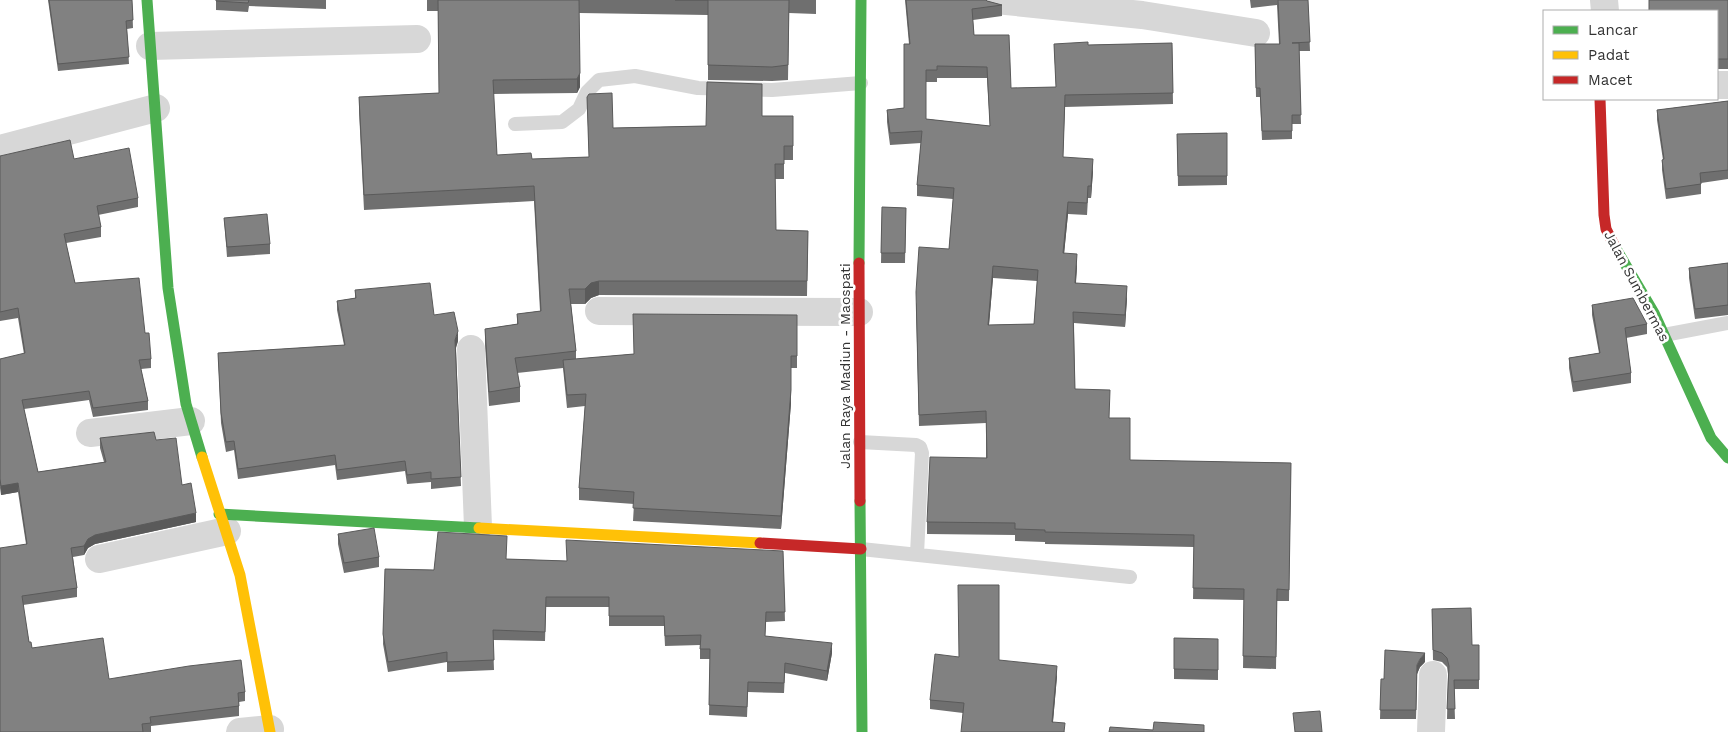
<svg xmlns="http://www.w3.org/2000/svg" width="1728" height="732" font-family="'Work Sans',sans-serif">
<rect width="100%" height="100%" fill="#fff"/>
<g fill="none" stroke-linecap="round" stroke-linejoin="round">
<!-- lane -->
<path stroke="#d7d7d7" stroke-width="14" d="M515,124L562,122L579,109L587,92L599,80L635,76L698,88L772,90L861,83
M1664,335L1728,323
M860,442L916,445L920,447L922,453L917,554
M861,549L1130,577"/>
<!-- street -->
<path stroke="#d7d7d7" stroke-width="28" d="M996,0L1142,15L1256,33
M1604,0L1605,11
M150,46L417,39
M1717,85H1728
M0,149L156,108
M599,311L859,312
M471,349L478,527
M90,433L191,421
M99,559L227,531
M240,732L270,729
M1431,732L1433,675"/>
<!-- fast -->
<path stroke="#4caf50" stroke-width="11" d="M147,0L168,288L186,404L202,457
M1615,247L1654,313L1711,438L1728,458
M859,263L861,0
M860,501L862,732
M219,514L479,528"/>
<!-- slow -->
<path stroke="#ffc107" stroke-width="11" d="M202,457L240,575L270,732
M479,528L760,543"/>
<!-- jam -->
<path stroke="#c62828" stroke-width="11" d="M1600,99L1604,215L1606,229L1615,247
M859,263L860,501
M760,543L861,549"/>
</g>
<!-- wall -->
<path fill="#6f6f6f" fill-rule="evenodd" d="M48,0H132L133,28L127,29L129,64L58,71Z
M216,0H326V9L249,6L248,12L216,10Z
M427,0H816V14L789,13L788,80L772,81L708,80V15L579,13L580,87L577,93L493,94L497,155L532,159L589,157L587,97L613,128L706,126L762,116H793V160H784V179H775L776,230L808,231L807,296L599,295L591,298L585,304H571L576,351V359L634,354L797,315V368H791V403L781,529L633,521L634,504L579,500V488L585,406L567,408L563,368L517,373L520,387V402L489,406L485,344V329L517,324V314L540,311L534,201L364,210L359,111V97L439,93L438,11H427Z
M905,0H986L987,1L1002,5V16L973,20L974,35L1011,88L1056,87L1054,44L1088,45L1172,43L1173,104L1065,107L1063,157L1093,171L1091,198H1088L1087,215L1068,214L1064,253L1077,266L1076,283L1127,298L1125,327L1074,323L1075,389L1109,418L1130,460L1291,463L1289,601H1277L1276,669L1243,668L1244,600L1193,599L1194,547L1045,544V542L1015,541V535L927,534V522L986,458V423L919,426L916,304L949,249L953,199L917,196V185L921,143L890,145L887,122V110L904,108L909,44ZM937,78H987L990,126L926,119V82H937ZM993,278L1037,281L1034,324L989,325Z
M1250,0H1308L1310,51H1299L1301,124H1292V139L1262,140L1260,97H1256L1255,44H1279L1277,5L1251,8Z
M1728,0V69H1717V11Z
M1728,101V179L1701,183V194L1666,199L1662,170V160H1663L1657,120V110Z
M1227,133V185L1178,186L1177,134Z
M0,156L74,159L138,198V207L98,215L101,227V237L66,243L75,283L145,333L151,359V368L141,369L148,401V410L93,417L89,400L24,409L38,472L104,462L100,448V438L156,440L182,485L196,522L95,544L88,548L84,555L73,557L77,588V597L23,605L29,642L32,648L109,679L245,692V701L239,702V716L151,726V732H0L26,544L18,492L1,495L0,488V359L24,354L18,318L0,321Z
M882,207L906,208L905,263H881Z
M224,218L270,244V254L227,257Z
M1728,263V315L1695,319L1689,278V268Z
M355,290L434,315L458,341L456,348L461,486L431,489V482L407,484L405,471L337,480L335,465L238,479L234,450L226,452L221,423L218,353L344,345L337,310V301L355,298Z
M1592,305L1647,324V334L1626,338L1631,373V383L1573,392L1569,368V358L1599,353L1592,315Z
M338,534L379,557V567L344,573L338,544Z
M783,551L785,621L766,622L765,636L832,653L827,681L785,673L784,693L748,692L747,717L709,715L710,659H700V645L665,646L664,626H609V607H546L545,641L493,640L494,670L447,672V662L388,672L383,644L385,569L434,570L507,559L566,561Z
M1432,609L1472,645H1479V689H1454L1455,719H1447L1448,674L1447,667L1442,662L1433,660Z
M1174,638L1218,639V680L1174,679Z
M999,660L1057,676L1053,722L1065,732L963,713L930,709V700Z
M1425,662L1420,667L1417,674L1416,719H1380L1381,679H1384Z"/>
<!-- shaded-wall -->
<path fill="#5a5a5a" d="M580,73V87L577,93V79Z
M1093,159V171L1091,198V186Z
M1068,202V214L1063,265V253Z
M1077,254V266L1075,294V283Z
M993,266V278L988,336V325Z
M599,281V295L591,298L585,304V289L591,283Z
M1127,286V298L1125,327V315Z
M458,331V341L455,350V340Z
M791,356V403L781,529V516Z
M18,483V492L1,495V486Z
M196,513V522L95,544L88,548L84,555V546L88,539L95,535Z
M832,643V653L827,681V671Z
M1425,653V662L1420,667L1417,674L1416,719L1417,665L1420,659Z
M1057,666V676L1052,732V722Z"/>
<!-- building -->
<path fill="#818181" stroke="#5a5a5a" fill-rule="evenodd" d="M49,0H132L133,20L126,21L129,57L58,64Z
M216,0H249L248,3L216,1Z
M438,0H579L580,73L577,79L493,80L497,155L531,153L532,159L589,157L587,97L589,94L612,93L613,128L706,126L707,82L762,84V116H793V146H784V164H775L776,230L808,231L807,281H599L591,283L585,289H569L576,351L515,358L520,387L489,392L485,329L518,324L517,314L541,311L534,186L364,195L359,97L439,93Z
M675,0H789L788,65L772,67L708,65V0Z
M906,0H986L987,1L1002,5L972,9L974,35H1009L1011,88L1056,87L1054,44L1088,42V45L1172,43L1173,93L1065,95L1063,157L1093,159L1091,186H1088L1087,203L1068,202L1063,253L1077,254L1075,283L1127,286L1125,315L1073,312L1075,389L1110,390L1109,418H1130V460L1291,463L1289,590L1277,589L1276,657L1243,656L1244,589L1193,588L1194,535L1045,532V530L1015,529V523L927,522L930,457L987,458L986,411L919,415L916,292L919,247L949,249L954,188L917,185L922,131L890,133L887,110L904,108V44H910ZM937,66L987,67L990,126L926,119V70H937ZM993,266L1038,270L1034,324L988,325Z
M1278,0H1308L1310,42L1292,43H1299L1301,115H1292V131H1262L1260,88H1256L1255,44H1280Z
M1649,0H1728V59H1717V11H1649Z
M1728,101V170L1700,173L1701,184L1666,189L1662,160L1664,159L1657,110Z
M1227,133V176H1178L1177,134Z
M70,140L74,159L129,148L138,198L97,206L101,227L64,234L75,283L139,278L145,333H149L151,359L139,360L148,401L93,408L89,391L22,400L38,472L106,462L100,438L154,432L156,440L176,438L182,485L191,483L196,513L95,535L88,539L84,546L71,548L77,588L22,596L29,642H31L32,648L103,638L109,679L189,666L241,660L245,692L238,693L239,706L150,717L151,723L142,724L143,732H0V548L27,544L18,483L1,486L0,479V359L25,353L18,308L0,312V156Z
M882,207L906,208L905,253H881Z
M267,214L270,244L227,247L224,218Z
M1728,263V305L1695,309L1689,268Z
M430,283L434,315L454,312L458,331L455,340L461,477L431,479V472L407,475L405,461L337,470L335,455L238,469L234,441L226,442L221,413L218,353L345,345L337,301L356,298L355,290Z
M1633,298L1647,324L1625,328L1631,373L1573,382L1569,358L1600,353L1592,305Z
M633,314L797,315V356H791V390L781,516L633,508L634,492L579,488L586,394L567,395L563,360L634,354Z
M374,528L379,557L344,563L338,534Z
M438,532L507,536L506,559L567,561L566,540L783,551L785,612H766L765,636L832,643L827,671L785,663L784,683L748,682L747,707L709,705L710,649H700L701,635L665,636L664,616H609V597H546L545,632L493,630L494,660L447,662V652L388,662L383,634L385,569L434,570Z
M958,585H999V660L1057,666L1052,722L1065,723L1064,732H961L964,703L930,700L935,654L959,657Z
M1471,608L1472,645H1479V680H1454L1455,709H1447L1449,666L1447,658L1442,653L1433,650L1432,609Z
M1174,638L1218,639V670L1174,669Z
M1385,650L1425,653L1420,659L1417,665L1416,710H1380L1381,679H1384Z
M1320,711L1322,732H1295L1293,713Z
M1154,722L1204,725V732H1109L1110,727L1153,730Z"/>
<g text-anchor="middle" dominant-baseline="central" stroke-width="5" stroke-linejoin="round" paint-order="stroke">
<!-- street labels -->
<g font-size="14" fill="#333" stroke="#fff">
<text transform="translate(1637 286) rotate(62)">Jalan Sumbermas</text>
<text transform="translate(845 366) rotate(-90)">Jalan Raya Madiun - Maospati</text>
</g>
</g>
<!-- legend -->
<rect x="1543" y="10" width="175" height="90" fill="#ffffff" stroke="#adadad"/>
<rect x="1553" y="26" width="25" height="8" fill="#4caf50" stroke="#adadad"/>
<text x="1588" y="35" font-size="15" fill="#333333">Lancar</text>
<rect x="1553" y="51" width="25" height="8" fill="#ffc107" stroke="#adadad"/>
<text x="1588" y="60" font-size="15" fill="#333333">Padat</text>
<rect x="1553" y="76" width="25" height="8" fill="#c62828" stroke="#adadad"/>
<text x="1588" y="85" font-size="15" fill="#333333">Macet</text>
</svg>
